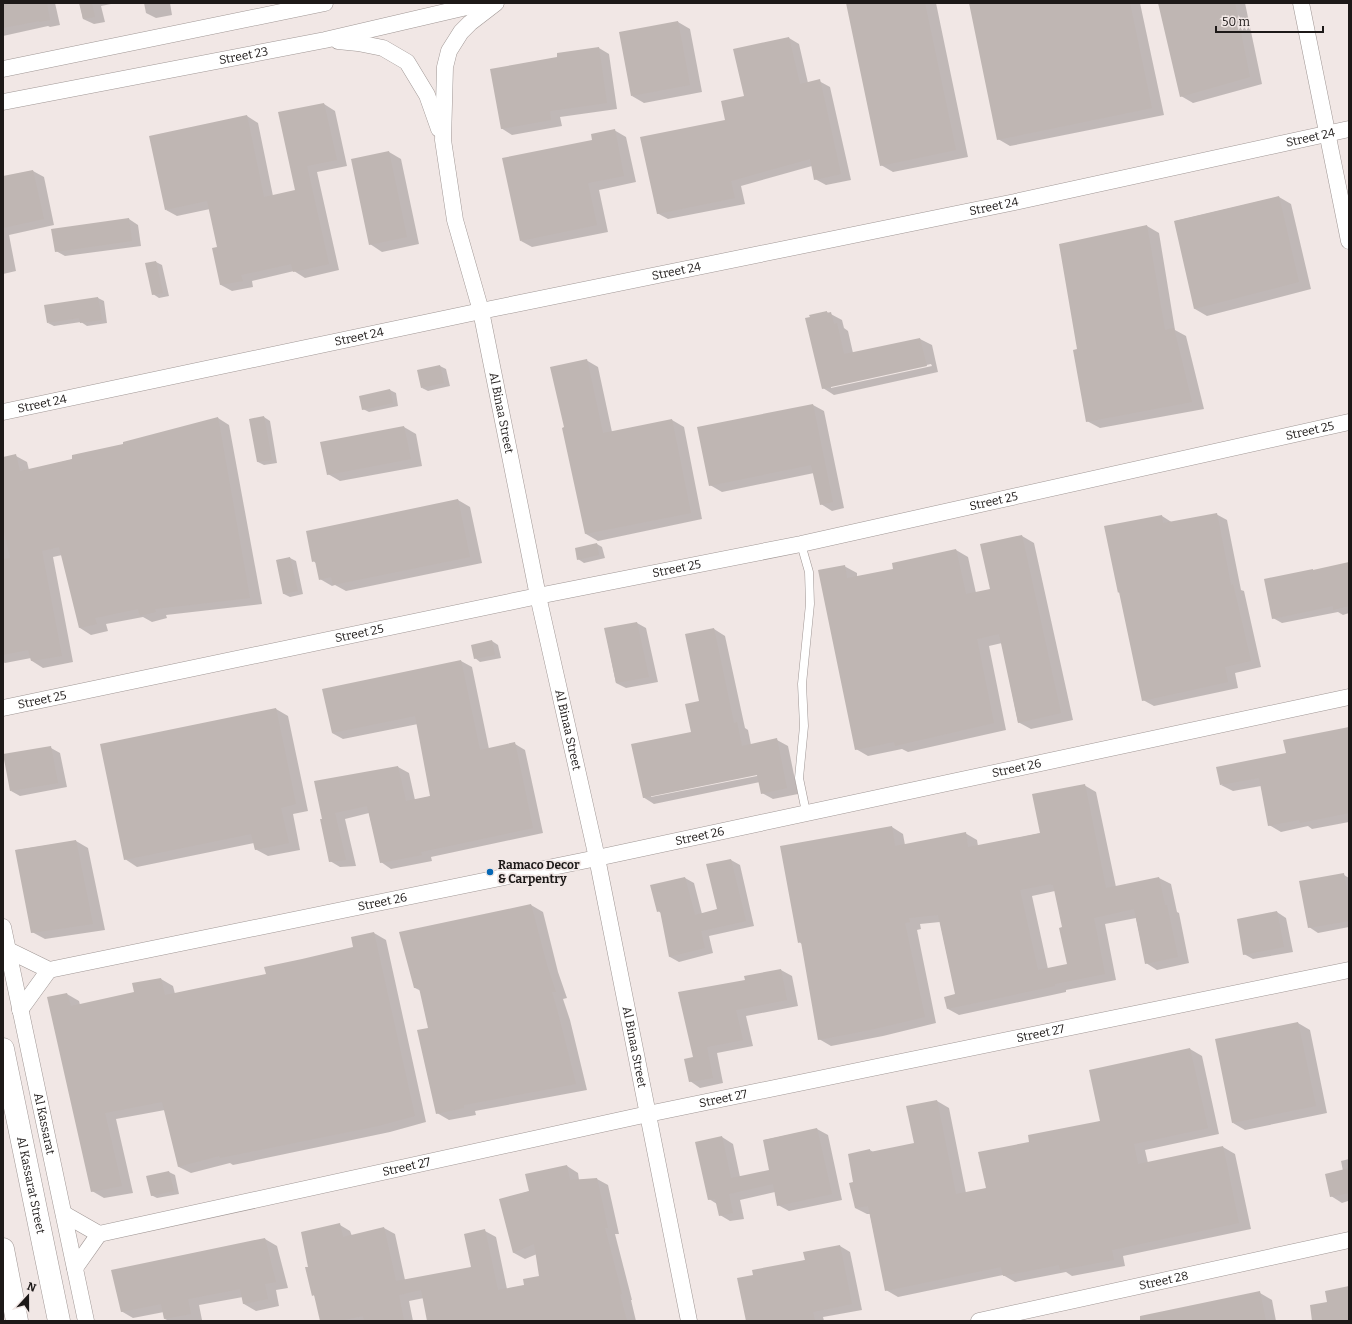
<svg xmlns="http://www.w3.org/2000/svg" width="1352" height="1324" font-family="Bitter,serif">
<rect width="100%" height="100%" fill="#f1e7e5"/>
<!-- shadow -->
<path fill="#0003" fill-rule="evenodd" d="M3,3H55L60,25L50,27L48,26L3,36Z
M80,3H116L101,6L105,22L94,24L83,19Z
M144,3H170L172,15L156,18L146,13Z
M847,3H936L968,157L893,172L881,165Z
M970,3H1140L1164,115L1010,146L998,139Z
M1159,3H1245L1262,84L1193,103L1181,96Z
M678,22L690,29L702,92L644,103L632,96Z
M789,38L799,44L808,83L819,81L830,87L851,180L826,185L815,179L812,166L741,186L745,204L668,219L657,213Z
M599,48L609,54L617,109L560,117L562,126L512,135L501,128L558,58Z
M324,104L335,111L347,166L317,172L339,270L305,278L294,271L252,281L253,287L232,291L221,285L214,249L219,248L210,209L177,216L166,210L247,116L258,123L273,196L296,191Z
M614,130L626,137L636,182L599,190L608,232L532,247L521,241L593,141Z
M389,152L401,159L419,244L382,252L370,244Z
M33,171L44,177L54,225L9,235L16,271L3,274V177Z
M1279,197L1291,204L1311,289L1207,316L1195,309L1175,221Z
M129,219L138,225L141,246L65,256L56,251Z
M1147,226L1159,233L1175,330L1186,336L1204,409L1100,428L1087,421L1078,350Z
M156,262L162,265L169,296L159,298L153,294L147,264Z
M98,298L104,301L107,323L87,326L81,322L54,326L48,323Z
M827,312L842,320L844,328L848,331L853,353L920,339L932,345L938,372L834,395L823,388L811,318ZM931,364L932,366L831,388V386Z
M586,360L598,367L612,432L672,420L684,427L702,519L598,541L586,534L565,428Z
M440,366L446,369L450,386L428,391L422,388Z
M390,390L396,393L398,406L369,412L363,409Z
M813,405L824,411L844,508L832,511L821,504L814,473L722,492L710,485Z
M264,417L270,421L277,463L264,465L258,462L250,420Z
M218,418L229,425L262,604L166,615L167,618L152,622L143,617L106,624L108,631L91,635L80,628L62,555L53,557L73,662L43,668L32,661L31,658L5,663L3,662V458L16,456L27,462L29,470L74,459Z
M404,427L416,434L422,466L340,481L328,474Z
M458,500L470,507L482,563L346,591L335,585L332,586L320,579L316,563L313,561Z
M1216,514L1227,520L1241,590L1244,591L1261,667L1235,673L1238,688L1154,706L1143,700L1120,593L1119,592L1162,516L1173,523Z
M1022,536L1034,543L1073,720L1031,729L1018,722L1002,643L989,646L1006,730L908,752L902,749L868,756L856,749L844,566L857,573V577L895,570L956,550L968,557L976,593L991,590Z
M597,544L602,547L605,558L584,563L578,559Z
M290,558L296,561L303,594L290,597L284,594L277,560Z
M1349,563V613L1343,615L1338,612L1282,623L1273,618L1314,571Z
M637,623L646,628L658,682L626,688L616,683L605,629Z
M714,629L725,636L745,728L748,730L751,745L777,740L788,746L798,794L773,799L762,793L760,782L654,804L643,797L692,733L700,702ZM762,773V775L651,797V795Z
M492,641L498,645L501,658L480,662L475,658Z
M461,661L472,667L489,749L515,744L525,750L543,833L431,857L432,861L391,869L381,862L369,813L345,819L356,866L340,867L330,861L323,820L315,782L398,767L409,773L415,800L432,796L418,724L343,739L332,733Z
M276,709L288,716L308,811L293,814L300,850L268,856L255,849L254,843L137,867L125,859Z
M1349,728V822L1312,829L1308,826L1281,832L1269,825L1261,786L1233,791L1221,785L1287,754Z
M51,748L60,753L67,787L20,796L11,791Z
M1084,785L1096,792L1116,887L1159,878L1171,884L1177,912L1179,913L1189,963L1157,970L1146,963L1136,918L1105,924L1116,980L1066,990V992L959,1015L948,1009L956,995L940,922L920,924L921,929L917,930L936,1023L883,1036L831,1046L819,1039L802,944L799,942L892,827L903,834L905,845L965,833L977,840L978,846L1041,833ZM1055,891L1063,928L1068,965L1048,969L1032,896Z
M76,841L88,848L105,930L45,939L32,932L16,850Z
M731,860L740,865L754,926L709,936L713,953L679,962L670,957L661,913L658,911L685,878L694,883L702,914L718,910Z
M1344,875L1349,878V927L1318,933L1309,927Z
M531,905L543,912L558,972L567,998L563,999L570,1020L587,1090L475,1111L476,1115L449,1120L437,1113L429,1029L421,991L415,988Z
M1277,912L1286,918L1293,952L1253,959L1244,954Z
M374,933L386,940L426,1122L390,1132L233,1165L230,1163L191,1173L179,1167L165,1110L116,1119L133,1193L104,1198L92,1191L67,994L79,1001L80,1005L135,993L161,979L173,986L175,994L267,975L354,948Z
M781,970L792,976L798,1006L746,1016L753,1046L717,1053L723,1083L700,1088L690,1081L695,1058L746,981Z
M1298,1023L1310,1030L1327,1113L1245,1130L1233,1123Z
M1190,1049L1202,1056L1219,1134L1145,1150L1148,1163L1223,1147L1235,1154L1251,1229L1123,1256L1125,1266L1072,1276L1066,1272L1015,1282L1003,1275L898,1297L886,1290L870,1214H867L855,1208L854,1183L870,1150L873,1152L915,1144L937,1101L949,1108L966,1193L987,1189L1031,1143L1101,1121L1090,1071Z
M817,1129L828,1135L842,1200L789,1211L778,1205L775,1192L740,1200L744,1219L730,1221L720,1215L717,1204L709,1199L722,1137L733,1144L740,1177L771,1171L764,1140Z
M1349,1159V1205L1348,1201L1342,1203L1331,1196L1343,1171L1341,1161Z
M567,1166L578,1173L579,1180L597,1179L608,1185L619,1234H615L632,1300H631L636,1321H428L424,1298L409,1301L413,1321H321L315,1296L313,1295L309,1267L340,1225L350,1231L352,1236L384,1228L395,1234L405,1280L473,1268L485,1231L496,1237L507,1289L526,1285L540,1277L537,1254L525,1259L514,1253L500,1200L530,1191Z
M169,1172L175,1175L179,1194L157,1198L151,1195Z
M265,1239L277,1246L288,1288L276,1290L279,1306L256,1311L244,1304L243,1297L199,1305L202,1320L200,1321H169L165,1319L164,1312L133,1318L121,1311Z
M840,1246L850,1252L862,1310L823,1317L824,1321H747L754,1275L806,1260Z
M1260,1293L1272,1300L1276,1321H1149Z"/>
<!-- building -->
<path fill="#bfb6b3" fill-rule="evenodd" d="M3,3H47L50,20L39,22V21L3,28Z
M79,3H92L95,17L83,19Z
M846,3H925L956,150L880,166Z
M969,3H1130L1152,108L997,140Z
M1158,3H1235L1250,77L1180,97Z
M678,21L690,85L631,96L619,32Z
M789,37L800,84L820,79L841,174L814,180L810,159L731,181L735,198L657,214L640,137L725,120L721,101L744,96L733,49Z
M599,47L607,103L550,111L551,120L501,129L490,69L557,57V53Z
M324,103L337,160L307,166L329,264L293,272L291,264L241,275L243,281L220,285L212,248L217,247L207,201L165,210L149,136L247,115L264,197L295,190L278,112Z
M615,129L624,176L588,183L597,225L520,241L502,158L592,140L591,134Z
M389,151L407,237L369,245L351,159Z
M33,170L44,219L3,228V176Z
M1279,196L1299,282L1194,309L1174,221Z
M129,218L132,241L55,252L51,229Z
M1147,225L1165,330L1174,328L1192,402L1086,422L1073,350L1077,349L1059,244Z
M156,261L163,293L152,295L145,263Z
M98,297L102,320L80,323L79,318L47,323L44,305Z
M827,311V313L831,312L834,324L837,323L844,354L920,338L927,366L822,389L805,318L810,317L809,315Z
M587,359L603,433L672,419L691,513L585,534L562,428L564,427L550,367Z
M440,365L444,383L421,388L417,370Z
M390,389L393,403L362,410L359,396Z
M813,404L833,502L820,505L811,465L709,486L697,427Z
M264,416L272,460L257,462L249,419Z
M218,417L250,598L155,609L156,612L140,616L138,609L95,618L97,624L79,628L59,547L42,551L62,656L31,661L28,650L3,655V559L10,558L3,527V457L16,454L20,471L72,459V455L123,444V442Z
M404,426L411,459L327,475L320,442Z
M458,499L470,557L333,585L331,577L319,580L315,561L312,562L306,531Z
M1217,513L1231,585L1233,584L1251,661L1225,667L1228,682L1142,701L1119,592L1118,593L1104,526L1162,515L1163,523Z
M1022,535L1061,713L1018,723L999,634L977,639L994,723L895,746L894,742L855,750L818,570L845,565L847,578L893,569L892,563L956,549L966,594L990,589L980,544Z
M597,543L599,555L577,560L575,548Z
M290,557L298,591L283,594L276,560Z
M1349,562V606L1333,610V606L1272,619L1264,579L1313,569V570Z
M637,622L649,677L616,683L604,628Z
M714,628L734,723L737,722L742,746L777,738L787,788L761,794L757,775L643,798L631,744L691,732L685,704L699,701L685,634Z
M492,640L495,655L474,659L471,645Z
M461,660L480,750L515,742L533,828L421,852L422,855L380,863L367,806L335,813L346,860L329,862L320,819H322L314,781L398,766L406,801L430,796L415,716L332,733L322,689Z
M276,708L296,804L281,808L289,843L255,850L251,834L124,860L100,744Z
M1349,727V813L1300,823L1299,820L1268,826L1259,778L1220,785L1216,767L1286,753L1283,740Z
M51,746L58,783L10,791L3,754Z
M1085,784L1106,888L1159,877L1165,905H1167L1178,957L1145,964L1134,909L1094,918L1105,974L1055,984V986L947,1009L944,997L955,994L938,915L909,918L910,922L905,923L925,1017L870,1030L818,1040L801,942L798,943L780,846L892,826L895,846L966,832L968,847L1040,833L1032,794ZM1051,884V885H1053L1062,927L1059,928L1067,964L1038,970L1020,890Z
M76,840L93,924L31,933L15,850Z
M731,859L746,921L701,931L705,948L669,957L660,911L657,912L650,885L685,877L695,915L717,909L706,864Z
M1344,873L1349,902V921L1308,928L1299,881Z
M531,904L547,965L556,992H552L558,1013L576,1084L464,1105V1108L436,1114L417,1030L428,1028L419,988H414L399,932Z
M1277,911L1284,947L1243,955L1237,919Z
M374,932L415,1116L378,1126L260,1150L220,1158L219,1156L178,1167L162,1102L105,1113L122,1186L91,1192L47,997L67,993L71,1006L134,992L132,983L161,978L165,995L266,974L264,967L302,959L353,947L351,937Z
M781,969L787,1000L736,1010L743,1040L707,1047L713,1078L689,1082L684,1059L693,1057L678,992L745,980L744,976Z
M1298,1022L1316,1106L1232,1123L1215,1039Z
M1190,1048L1208,1128L1134,1144L1138,1164L1223,1146L1239,1223L1112,1250L1114,1260L1060,1270L1059,1265L1003,1276L1001,1267L885,1291L868,1206L855,1208L849,1183L853,1182L848,1154L870,1149V1152L914,1143L906,1106L937,1100L956,1194L986,1188L978,1152L1029,1142L1028,1135L1100,1121L1089,1070Z
M817,1128L832,1194L777,1206L773,1184L729,1194L733,1213L719,1216L715,1199L708,1200L695,1142L722,1136L731,1178L769,1170L763,1140Z
M567,1165L570,1180L597,1178L608,1228H605L622,1294L620,1295L627,1321H427L421,1290L399,1295L404,1321H364L363,1316L340,1321H320L314,1295L312,1296L305,1267H308L301,1232L340,1223L343,1237L384,1227L396,1281L471,1267L464,1234L485,1229L498,1290L524,1285L523,1279L539,1276L534,1244L513,1253L499,1199L529,1191L525,1174Z
M1349,1168V1193L1330,1197L1325,1174Z
M169,1171L174,1191L151,1196L146,1176Z
M265,1238L276,1282L265,1284L268,1299L243,1304L240,1289L188,1299L191,1314L164,1319L161,1304L121,1312L111,1270Z
M840,1245L852,1304L813,1312L815,1321H746L737,1278L753,1275L752,1270L805,1260L803,1252Z
M1349,1286V1321H1312L1310,1305L1327,1302L1325,1291Z
M1260,1291L1266,1321H1140V1316Z"/>
<g fill="none" stroke-linecap="round" stroke-linejoin="round">
<!-- lane casing -->
<g stroke="#a09795" stroke-width="9">
<path id="lane" d="M801,544L809,572L810,604L802,684L804,726L799,778L806,812"/>
</g>
<!-- street casing -->
<g stroke="#a09795" stroke-width="17">
<g id="street">
<path id="s1" d="M496,3L470,23L461,32L449,51L445,67L443,140L455,220L481,311L538,596L597,858L689,1321"/>
<path d="M1301,3L1349,241"/>
<path d="M338,41L358,43L383,48L407,62L427,95L439,129"/>
<path d="M3,69L325,3"/>
<path id="s2" d="M3,102L325,40L484,3"/>
<path id="s3" d="M3,412L481,311L1015,202L1349,129"/>
<path id="s4" d="M3,708L538,596L801,544L1349,422"/>
<path id="s5" d="M3,927L86,1321"/>
<path id="s6" d="M8,950L49,970L597,858L1349,697"/>
<path d="M20,1010L49,970"/>
<path id="s7" d="M64,1214L99,1234L648,1114L1349,970"/>
<path d="M75,1268L99,1234"/>
<path id="s8" d="M979,1321L1349,1240"/>
</g>
</g>
<!-- secondary casing -->
<g stroke="#a09795" stroke-width="23">
<g id="secondary">
<path id="s9" d="M3,1049L59,1321"/>
<path d="M3,1249L17,1321"/>
</g>
</g>
<!-- lane -->
<use href="#lane" stroke="#fff" stroke-width="8"/>
<!-- street -->
<use href="#street" stroke="#fff" stroke-width="16"/>
<!-- secondary -->
<use href="#secondary" stroke="#fff" stroke-width="22"/>
</g>
<!-- markers -->
<circle fill="#0668b5" stroke="#f1e7e5" stroke-width="1.5" cx="490" cy="872" r="4"/>
<g text-anchor="middle" dominant-baseline="central" stroke-width="3.5" stroke-linejoin="round" paint-order="stroke">
<!-- street labels -->
<g font-size="12" fill="#1d1918" stroke="#f1e7e5">
<text stroke="none"><textPath href="#s2" startOffset="245">Street 23</textPath></text>
<text stroke="none"><textPath href="#s3" startOffset="1336">Street 24</textPath></text>
<text stroke="none"><textPath href="#s3" startOffset="1012">Street 24</textPath></text>
<text stroke="none"><textPath href="#s3" startOffset="688">Street 24</textPath></text>
<text stroke="none"><textPath href="#s3" startOffset="364">Street 24</textPath></text>
<text stroke="none"><textPath href="#s3" startOffset="40">Street 24</textPath></text>
<text stroke="none"><textPath href="#s1" startOffset="437">Al Binaa Street</textPath></text>
<text stroke="none"><textPath href="#s4" startOffset="1336">Street 25</textPath></text>
<text stroke="none"><textPath href="#s4" startOffset="1012">Street 25</textPath></text>
<text stroke="none"><textPath href="#s4" startOffset="688">Street 25</textPath></text>
<text stroke="none"><textPath href="#s4" startOffset="364">Street 25</textPath></text>
<text stroke="none"><textPath href="#s4" startOffset="40">Street 25</textPath></text>
<text stroke="none"><textPath href="#s1" startOffset="761">Al Binaa Street</textPath></text>
<text stroke="none"><textPath href="#s6" startOffset="1034">Street 26</textPath></text>
<text stroke="none"><textPath href="#s6" startOffset="710">Street 26</textPath></text>
<text stroke="none"><textPath href="#s6" startOffset="386">Street 26</textPath></text>
<text stroke="none"><textPath href="#s7" startOffset="1003">Street 27</textPath></text>
<text stroke="none"><textPath href="#s1" startOffset="1085">Al Binaa Street</textPath></text>
<text stroke="none"><textPath href="#s7" startOffset="679">Street 27</textPath></text>
<text stroke="none"><textPath href="#s5" startOffset="201">Al Kassarat</textPath></text>
<text stroke="none"><textPath href="#s7" startOffset="355">Street 27</textPath></text>
<text stroke="none"><textPath href="#s9" startOffset="139">Al Kassarat Street</textPath></text>
<text stroke="none"><textPath href="#s8" startOffset="189">Street 28</textPath></text>
</g>
<!-- poi labels -->
<g font-size="12" font-weight="bold" fill="#1d1918" stroke="#f1e7e5" text-anchor="start">
<text x="498" y="865">Ramaco Decor<tspan x="498" dy="14">&amp; Carpentry</tspan></text>
</g>
</g>
<!-- border -->
<rect width="1352" height="1324" fill="none" stroke="#1d1918" stroke-width="8"/>
<!-- north arrow -->
<g transform="translate(28 1296) rotate(21)" stroke="#f1e7e5" stroke-width="3" paint-order="stroke">
<path d="M0-3L7 15L0 10L-7 15Z" fill="#1d1918"/>
<text y="-6" font-size="11" font-weight="bold" text-anchor="middle" fill="#1d1918">N</text>
</g>
<!-- scale -->
<path d="M1216 26v6h107v-6" fill="none" stroke="#1d1918" stroke-width="2"/>
<text x="1222" y="26" font-size="12" fill="#1d1918" stroke="#f1e7e5" stroke-width="3" paint-order="stroke">50 m</text>
</svg>
